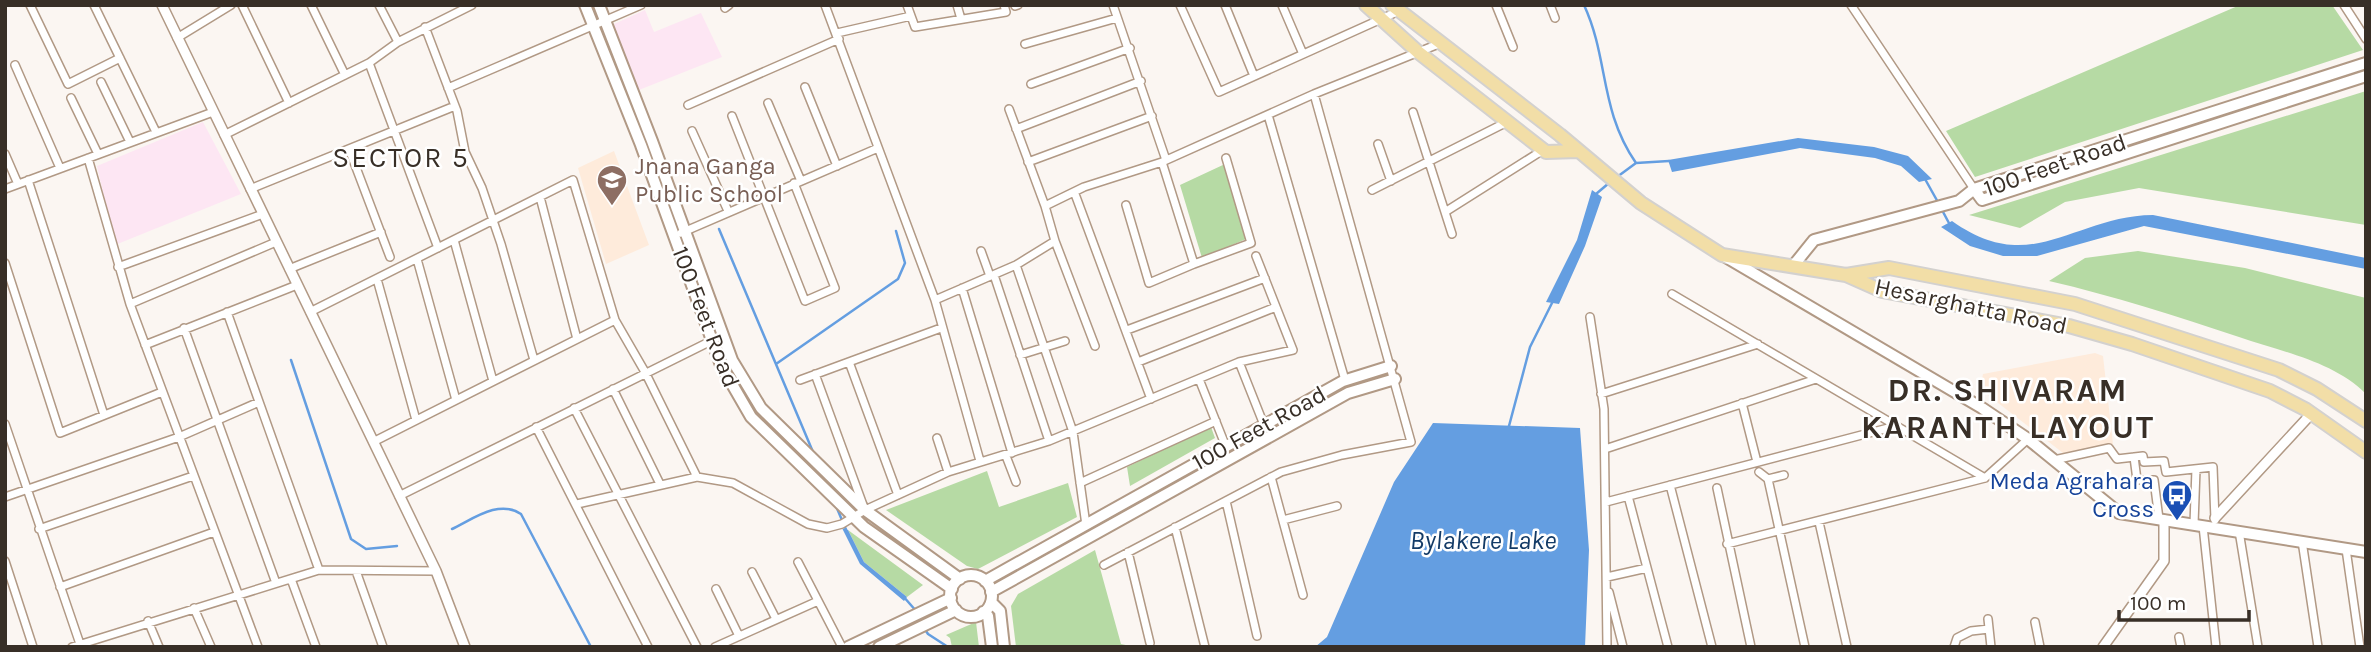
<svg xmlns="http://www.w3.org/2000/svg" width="2371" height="652" font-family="Karla,sans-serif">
<rect width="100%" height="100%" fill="#fbf6f2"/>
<!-- commercial -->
<path fill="#fde6f3" d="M645,10L654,32L701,13L722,57L639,90L612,25Z
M203,122L241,194L115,245L97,166Z"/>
<!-- built -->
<path fill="#feebdb" d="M614,151L649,245L606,264L578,168Z
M2095,353L2103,356L2113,444L2063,453L1980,389L1983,374Z"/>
<!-- green -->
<path fill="#b6daa4" d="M2240,5H2332L2363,50L1975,177L1946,131Z
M2366,91V225L2139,188L2065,202L2020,228L1969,215Z
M1225,164L1246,239L1202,258L1180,185Z
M2138,251L2245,268L2366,298V394C2333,361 2282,352 2239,337C2176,316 2114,296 2049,281L2085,258Z
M1211,427L1215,438L1130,486L1127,467Z
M987,471L999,507L1068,483L1077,517L978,569L967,566L886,510Z
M848,530L923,585L907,597L864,562Z
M1095,550L1121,644L1135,647H1016L1011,606L1018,594Z
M976,622L979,647H952L950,638L946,635Z"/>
<!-- water -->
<path fill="#649ee1" d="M1798,138L1874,147L1908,156L1932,179L1919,182L1901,166L1875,158L1800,148L1672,172L1668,160Z
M1592,190L1602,197L1585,246L1559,304L1546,302L1577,240Z
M2153,215L2366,258V269L2144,226L2037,256H2003L1970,246L1941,227L1952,221C2032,278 2073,216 2153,215Z
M1433,423L1580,428L1589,550L1585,647H1315L1327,637L1394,482Z
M842,528L848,530L864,562L907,597L904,601L860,564Z"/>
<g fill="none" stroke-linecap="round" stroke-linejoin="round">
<!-- stream -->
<path stroke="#649ee1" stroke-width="2.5" d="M1584,5C1609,59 1599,109 1636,163
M1617,177L1636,163L1669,161
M1925,179L1939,204
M1596,194L1609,183
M1942,210L1950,225
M719,229L813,452
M291,360L351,539L366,549L397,546
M776,364L898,279L905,263L896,231
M1509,426L1530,347L1553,301
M836,506L847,532
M452,529C473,519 499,499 521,514L591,647
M903,596L917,612
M924,628L928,634L948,647"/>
<!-- minor casing -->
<g stroke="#b19985" stroke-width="10">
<path id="minor" d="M30,5L68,84L120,58
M94,5L156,132
M242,5L289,103
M311,5L345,75
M379,5L398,42
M825,5L935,300L980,461
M907,5L915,27L1006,12L1004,5
M957,5L961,19
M1113,5L1166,160
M1180,5L1219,92L1399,11
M1225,5L1254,76
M1282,5L1303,54
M1496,5L1513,47
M1550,5L1555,18
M1851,5L1974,189
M2344,5L2366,39
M1015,6L1018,5
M725,8L729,5
M425,27L457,111L465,152L482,188L501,244L534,360
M837,33L911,16
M177,38L231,5
M1025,44L1117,18
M369,63L438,248
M15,65L60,168
M101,82L130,142
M1031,84L1130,48
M805,87L837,166
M448,88L641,5
M71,98L98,154
M768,103L801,181
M688,105L839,39
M1009,109L1045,206
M1413,112L1452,234
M1268,115L1345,380
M732,116L805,301L835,288L794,183
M1016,129L1141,81
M692,131L728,211
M224,135L369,63L398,42L472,5
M1378,144L1391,181
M349,149L390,257
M5,154L18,184
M88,158L130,304L258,647
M1028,162L1152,116
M28,180L104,415
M5,189L213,112
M250,189L455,106
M1372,190L1507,122
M1075,194L1151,399
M540,197L577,339
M1126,205L1149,283L1194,264L1162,162
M1445,212L1543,150
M681,233L878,148
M454,240L493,381
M1055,241L1095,346
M981,251L990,276
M417,259L456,400
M5,263L60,433L162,392
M1194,264L1251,243L1226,158
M1016,265L1073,432L1086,525
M118,267L263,214
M289,269L381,232
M994,275L1049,441
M377,279L416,420
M962,288L1012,453
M1672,294L1985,478
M935,300L1016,265L1055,241L1045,206L1084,187L1162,162L1314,94L1441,43
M130,304L276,242
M227,312L319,570
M310,312L573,180L615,320L645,372L697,477L577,504
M1590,317L1604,409L1607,647
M184,328L276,583
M1127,330L1265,278
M145,345L297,285
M1020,355L1065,341
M849,362L898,495
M1138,362L1276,307
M1239,362L1264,425
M815,374L863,505
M1199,379L1226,447
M800,380L941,328
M613,389L660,484
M1601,394L1758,344
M1742,403L1757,462
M574,408L697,647
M5,424L80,644
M536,427L648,647
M937,438L948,472
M373,442L615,320
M1605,449L1816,379
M1006,456L1016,482
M2134,457L2137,480H2154L2159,519
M2054,460L2109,448L2117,459L2143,456L2144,462L2164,461L2166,472L2213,467L2215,520
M1759,472L1768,479L1805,647
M697,477L733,483L808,524L827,528L842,524L865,510L948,472L1049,441L1239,362L1293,350L1256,256
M1271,477L1303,595
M1768,479L1784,475
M1080,483L1216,421
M1670,485L1712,647
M1717,488L1751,647
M399,496L715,339
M1628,496L1668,647
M5,497L179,437L259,402
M1226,501L1257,636
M1606,502L1896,426
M1283,520L1337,506
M1819,522L1847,647
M2194,524L2196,469
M2203,526L2216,647
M1175,527L1205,647
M39,529L193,476
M2239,531L2258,647
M2302,541L2318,647
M1727,544L1985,478L2028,439
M2346,549L2360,647
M1128,552L1150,643
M5,561L33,647
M798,562L842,647
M1104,565L1281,472L1342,455L1411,442L1314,94
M356,571L383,647
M752,572L776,619
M1607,577L1647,568
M291,579L316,647
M60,587L214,532
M716,589L739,636
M1609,592L1623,647
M194,608L211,647
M1988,619L1991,647
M148,621L159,647
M2035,622L2040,647
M2179,637L2181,647
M72,647L319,570L436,571
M715,647L818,601
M1954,647L1957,638L1971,631L1989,629"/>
</g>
<!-- tertiary casing -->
<g stroke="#b19985" stroke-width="12">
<path id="tertiary" d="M162,5L436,571L465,647
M2215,518L2312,413
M2103,647L2164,561V520"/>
</g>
<!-- secondary casing -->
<g stroke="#b19985" stroke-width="14">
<path id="secondary" d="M585,5L641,145L721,365L751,417L864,527L952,589
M599,5L652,141L732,360L761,408L865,510L960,579
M1974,189L1982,200L2366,76
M1724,256L1982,408L2028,439L2119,513L2366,552
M1793,266L1814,240L1959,201L1974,189L2366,63
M950 596a21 21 0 1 1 42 0a21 21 0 1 1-42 0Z
M985,581L1343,381L1391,366
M991,592L1348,393L1395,379
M991,602L1000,611L1004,647
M983,612L988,616L992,647
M848,647L951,598
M879,647L956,610"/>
</g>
<!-- primary casing -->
<g stroke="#d3d1cf" stroke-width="16">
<path id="primary" d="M1366,5L1418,52L1546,152L1579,151
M1392,5L1560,135L1641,203L1722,255L1846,275L1882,291L2069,326L2132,344L2270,391L2305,409L2366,452
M1846,275L1889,268L2075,304L2279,370L2317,389L2366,421"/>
</g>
<!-- minor -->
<use href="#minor" stroke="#fff" stroke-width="7"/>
<!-- tertiary -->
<use href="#tertiary" stroke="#fff" stroke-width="9"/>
<!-- secondary -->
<use href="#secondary" stroke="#fff" stroke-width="10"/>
<!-- primary -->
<use href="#primary" stroke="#f2dea7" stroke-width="12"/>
</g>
<!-- icons -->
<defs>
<g id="school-pin" transform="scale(1.575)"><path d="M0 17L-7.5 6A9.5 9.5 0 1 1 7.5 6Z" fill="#8d6e63" stroke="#fff"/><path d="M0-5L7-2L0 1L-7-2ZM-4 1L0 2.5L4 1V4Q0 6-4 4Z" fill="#fff"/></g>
<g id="bus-pin" transform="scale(1.575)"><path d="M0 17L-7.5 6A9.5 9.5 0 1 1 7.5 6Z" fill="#1a4fb4" stroke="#fff"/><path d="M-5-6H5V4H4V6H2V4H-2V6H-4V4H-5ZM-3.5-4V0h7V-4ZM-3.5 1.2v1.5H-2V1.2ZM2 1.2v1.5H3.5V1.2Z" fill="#fff"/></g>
</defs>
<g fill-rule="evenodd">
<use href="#school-pin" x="612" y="180"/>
<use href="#bus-pin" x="2177" y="495"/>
</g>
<g text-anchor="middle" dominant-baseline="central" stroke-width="5" stroke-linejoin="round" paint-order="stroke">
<!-- street labels -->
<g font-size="24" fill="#382f27" stroke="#fff">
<text transform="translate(2055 165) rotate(-19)">100 Feet Road</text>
<text transform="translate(1971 306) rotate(12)">Hesarghatta Road</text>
<text transform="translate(706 317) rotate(69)">100 Feet Road</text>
<text transform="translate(1259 428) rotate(-29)">100 Feet Road</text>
</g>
<!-- education labels -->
<g font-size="24" fill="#785e54" stroke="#fff" text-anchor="start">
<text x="635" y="166">Jnana Ganga<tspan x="635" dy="28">Public School</tspan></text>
</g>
<!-- transit labels -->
<g font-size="24" fill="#164399" stroke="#fff" text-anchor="end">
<text x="2154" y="481">Meda Agrahara<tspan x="2154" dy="28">Cross</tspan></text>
</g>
<!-- water labels -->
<g font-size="26" font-style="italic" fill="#133b67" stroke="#fff">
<text x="1483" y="540">Bylakere Lake</text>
</g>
<!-- quarter labels -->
<g font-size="28" letter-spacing="2" fill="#382f27" stroke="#fff">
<text x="401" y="157">SECTOR 5</text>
</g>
<!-- district labels -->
<g font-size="32" font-weight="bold" letter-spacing="2" fill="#382f27" stroke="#fff">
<text x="2008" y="390">DR. SHIVARAM<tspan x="2008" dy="37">KARANTH LAYOUT</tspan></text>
</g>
</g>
<!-- border -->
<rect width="2371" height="652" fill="none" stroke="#382f27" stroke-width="14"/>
<!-- scale -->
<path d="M2119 610v10h130v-10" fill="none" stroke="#382f27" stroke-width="3.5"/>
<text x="2130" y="610" font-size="21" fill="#382f27" stroke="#ffffff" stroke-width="5" paint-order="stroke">100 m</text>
</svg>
